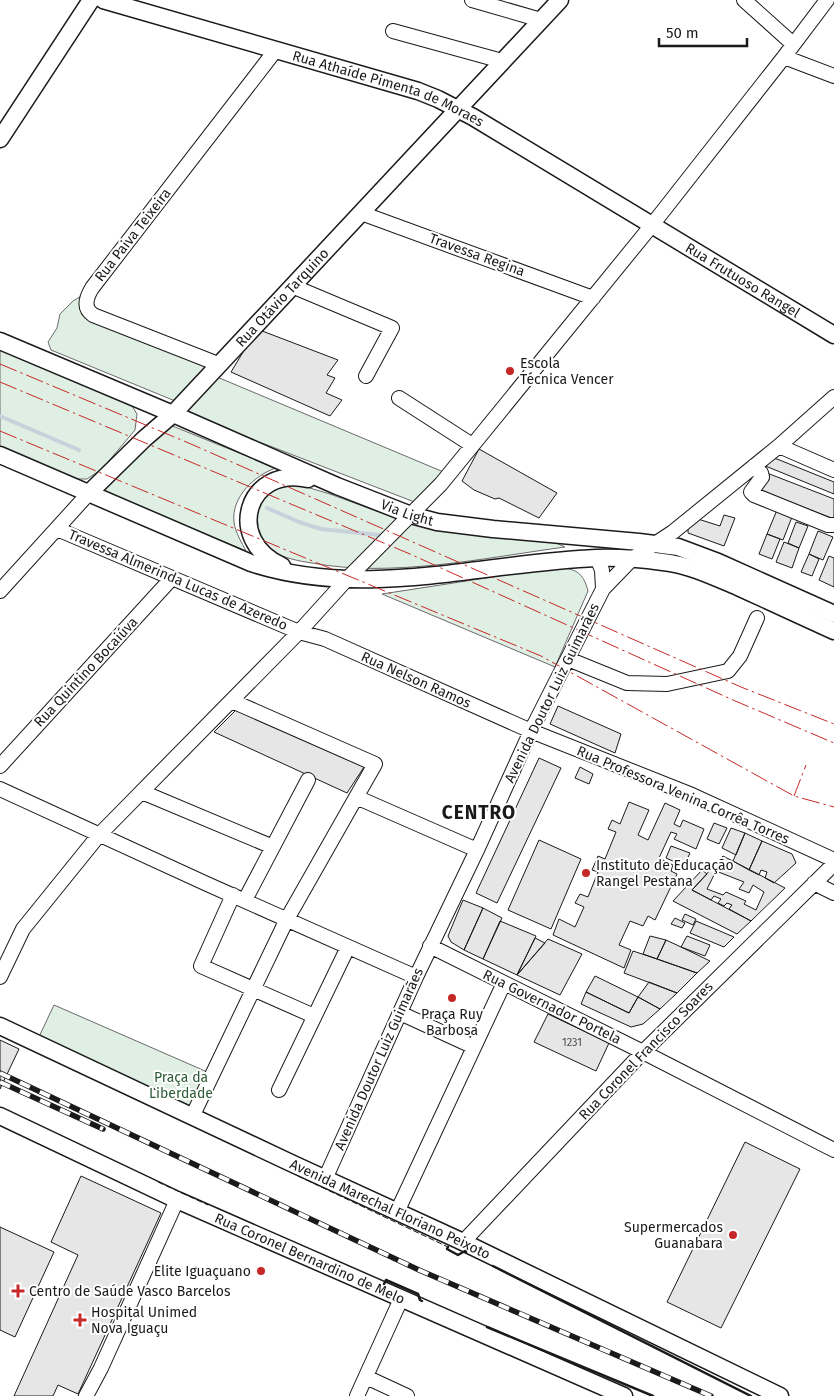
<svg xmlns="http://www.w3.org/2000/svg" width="834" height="1396" font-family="'Fira Sans',sans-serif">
<rect width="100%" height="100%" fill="#fff"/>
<!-- green -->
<path fill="#e0efe3" stroke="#6a6a6a" d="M88,292L82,315L212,365L180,403L51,350L48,342L57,328L60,314L73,301Z
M0,349L129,401L137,414L135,430L102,469L87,479H78L0,448Z
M217,377L446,473L417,503L182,412Z
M170,425L276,468C255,475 231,497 234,522C235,532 242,543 246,551L99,490Z
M293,483L330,494L412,524L554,542L565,547C484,558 392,578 312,563C298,561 285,558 272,552C265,548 254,533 255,524C255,513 259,497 268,490C275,486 286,485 293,483Z
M557,567C576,569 583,572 588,591L555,667L382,594Z
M54,1005L212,1074L192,1115L37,1041Z"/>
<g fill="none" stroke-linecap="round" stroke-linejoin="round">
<!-- stream -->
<path stroke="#c6d2dc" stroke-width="4" d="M0,416L79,450
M267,508L299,522L321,529L379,535"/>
</g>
<!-- building -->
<path fill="#e6e6e6" stroke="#1a1a1a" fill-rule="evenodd" d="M257,329L338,360L327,375L335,378L326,393L342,400L330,416L231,372Z
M479,449L557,493L539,518L499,498L495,499L474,490L462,481Z
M772,458L777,459L834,482V494L763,465Z
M767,473L834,499V519L760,490Z
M777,510L792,517L783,540L767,534Z
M724,515L735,518L724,546L688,533V526L698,519L720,526Z
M796,522L808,526L799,548L788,543Z
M818,531L833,537L823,560L809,554Z
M767,534L780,539L772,559L759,554Z
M784,542L799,548L792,568L776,562Z
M809,554L819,559L812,576L801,572Z
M829,556L834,558V587L819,580Z
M558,706L621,734L615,753L550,724Z
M236,710L364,767L347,793L214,732Z
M539,758L561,768L497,903L476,893Z
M580,767L593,774L589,784L575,778Z
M629,802L649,810L638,835L648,840L665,803L680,810L674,824L680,827L683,820L704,829L696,849L674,839L677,834L671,832L659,858L673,865L671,871L677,874L655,920L648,916L643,926L630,921L619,945L631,950L624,968L553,935L559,919L575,927L584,907L575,903L580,894L588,897L598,872L592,870L598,856L605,859L616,832L608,829L612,820L620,824Z
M714,823L727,828L719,844L707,839Z
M731,828L745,833L736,855L722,848Z
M745,833L762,841L749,870L733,861Z
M539,840L581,859L551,929L508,910Z
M762,841L792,854L796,863L774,883L765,878L767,872L761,870L759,875L749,870Z
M671,846L690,853L684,866L666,858Z
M723,856L785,888L751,921L729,909L732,905L727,903L724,906L718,903L721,899L714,896L711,900L692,890ZM716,871L744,882L739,889L749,893L753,885L764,892L756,910L744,904L746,901L726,892L723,895L707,889Z
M702,870L707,874L692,890L751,921L737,934L673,901Z
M463,900L483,908L464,950L451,942L448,936Z
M483,908L502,918L483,959L464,950Z
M685,914L696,919L693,925L682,920Z
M675,918L685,923L682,928L671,924Z
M500,921L536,936L517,975L483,959Z
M696,921L734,937L724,947L690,933Z
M650,936L666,940L657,959L643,954Z
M687,936L710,945L705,956L681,947Z
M535,938L545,943L517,975Z
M548,939L582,954L560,995L517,975Z
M666,940L681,947L710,961L697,973L657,959Z
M633,951L657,959L697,973L677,993L624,973Z
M595,976L638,997L629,1013L586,992Z
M649,982L677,993L660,1009L638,997Z
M586,992L629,1013L638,997L660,1009L643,1024L631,1027L581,1004Z
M548,1014L609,1043L596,1071L534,1042Z
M0,1040L19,1049L0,1089Z
M745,1142L800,1169L721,1328L667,1302Z
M81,1176L161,1213L78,1394L58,1385L53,1396H14L78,1255L51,1242Z
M0,1227L54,1252L15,1337L0,1330Z"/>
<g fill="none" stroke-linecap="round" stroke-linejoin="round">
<!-- minor casing -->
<g stroke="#1a1a1a" stroke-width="16">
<path id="minor" d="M472,0L541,20
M744,0L793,44
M393,31L502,61
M784,57L834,76
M361,213L593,298
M292,286L392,328L366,376
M218,364L93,315C83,308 86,298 92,288L275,51
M399,398L472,445
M779,446L834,470
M754,466L761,473L762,477L751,492L754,495L828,525H834
M57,529L299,632L325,639L531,731L692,795L834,860
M597,558L602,570L603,589
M0,591L89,493
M568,659L627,683L667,684L728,671L740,656L757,618
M0,766L172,578
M0,789L207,884L416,977
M142,792L273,847
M356,797L477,850
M814,883L834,893
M233,895L201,966L314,1016
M245,900L308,780
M430,946L643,1052L834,1150
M0,977L23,929L99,835L299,632L347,579L441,484L652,225L784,57L827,0
M400,1013L474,1047
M279,1090L348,947
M192,1117L287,919L375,764L232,701
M325,1179L416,977L477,850L531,731L603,589L632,559L673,532L779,446L834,397
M397,1212L504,983
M463,1242L643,1052L834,864
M366,1377L407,1396
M86,1396L101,1368L177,1200
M357,1396L401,1299"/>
</g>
<!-- major casing -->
<g stroke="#1a1a1a" stroke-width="19">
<g id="major">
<path id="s1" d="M103,0L418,91L438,99L473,117L834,335"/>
<path d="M0,139L91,0"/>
<path id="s2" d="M0,341L173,414L337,486L411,515L437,522L493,529L639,542L678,547L718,562L834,614"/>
<path d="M0,455L251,563C365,600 480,563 596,558C618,557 641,559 663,562C690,565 714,577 738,587C770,602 802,616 834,631"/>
<path id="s3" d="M89,493L144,439L173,414L560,0"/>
<path d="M282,566C224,540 247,465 308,479"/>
<path id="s4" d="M0,1026L291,1163L463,1242L780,1396"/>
<path id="s5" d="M0,1116L177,1200L624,1396"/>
</g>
</g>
<!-- minor -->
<use href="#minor" stroke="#fff" stroke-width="14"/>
<!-- major -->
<use href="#major" stroke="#fff" stroke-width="16"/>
<!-- rail casing -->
<g stroke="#1a1a1a" stroke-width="5.5">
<path id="rail" d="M0,1073L419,1270L711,1396
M0,1082L103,1129"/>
</g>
<!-- rail -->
<use href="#rail" stroke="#fff" stroke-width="4" stroke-dasharray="11" stroke-linecap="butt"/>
<!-- fence -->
<path stroke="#1a1a1a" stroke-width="1" stroke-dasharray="6 2.5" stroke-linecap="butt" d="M298,1176L448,1247
M158,1182L208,1205"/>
<!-- wall -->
<path stroke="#1a1a1a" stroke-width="2.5" d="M448,1247L447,1249L458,1255L465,1251L466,1252
M493,1266L751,1396
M384,1284L386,1280L418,1294L420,1300L422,1301
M487,1327L653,1396"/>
<!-- power -->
<path stroke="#c62828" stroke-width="1" stroke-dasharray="18 4 2.5 4" stroke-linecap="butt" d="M0,364L191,444L741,687L834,724
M0,382L410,554L733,700L834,743
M0,431L541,656L794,796L834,807
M794,796L806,765"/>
</g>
<!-- markers -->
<g fill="#c62828" stroke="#fff" stroke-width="2">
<circle cx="510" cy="371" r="5"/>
<circle cx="586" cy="873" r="5"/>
<circle cx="452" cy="998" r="5"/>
<circle cx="733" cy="1235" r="5"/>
<circle cx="261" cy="1271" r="5"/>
<path d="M15.5 1283.5h5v5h5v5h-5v5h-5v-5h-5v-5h5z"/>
<path d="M77.5 1312.5h5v5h5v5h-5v5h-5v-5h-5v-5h5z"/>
</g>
<g text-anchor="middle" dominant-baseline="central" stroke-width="4" stroke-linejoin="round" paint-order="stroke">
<!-- number labels -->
<g font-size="11" fill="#4d4d4d">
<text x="572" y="1042">1231</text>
</g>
<!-- street labels -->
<g font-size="14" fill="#1a1a1a" stroke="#fff">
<text stroke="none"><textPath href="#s1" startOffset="299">Rua Athaíde Pimenta de Moraes</textPath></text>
<text transform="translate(133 235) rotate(-52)">Rua Paiva Teixeira</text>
<text transform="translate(477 255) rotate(20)">Travessa Regina</text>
<text stroke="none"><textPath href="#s1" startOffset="704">Rua Frutuoso Rangel</textPath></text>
<text stroke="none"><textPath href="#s3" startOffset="275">Rua Otávio Tarquino</textPath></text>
<text stroke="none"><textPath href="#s2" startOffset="442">Via Light</textPath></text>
<text transform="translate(178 580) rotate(23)">Travessa Almerinda Lucas de Azeredo</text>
<text transform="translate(86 672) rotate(-47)">Rua Quintino Bocaiúva</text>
<text transform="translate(416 680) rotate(24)">Rua Nelson Ramos</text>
<text transform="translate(552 693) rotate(-64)">Avenida Doutor Luiz Guimarães</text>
<text transform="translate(683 795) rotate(23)">Rua Professora Venina Corrêa Torres</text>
<text transform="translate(552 1007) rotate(26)">Rua Governador Portela</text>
<text transform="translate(646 1051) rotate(-46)">Rua Coronel Francisco Soares</text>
<text transform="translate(379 1059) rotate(-66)">Avenida Doutor Luiz Guimarães</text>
<text stroke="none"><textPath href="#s4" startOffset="431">Avenida Marechal Floriano Peixoto</textPath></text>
<text stroke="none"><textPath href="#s5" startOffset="341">Rua Coronel Bernardino de Melo</textPath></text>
</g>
<!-- poi labels -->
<g font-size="14" fill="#1a1a1a" stroke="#fff" text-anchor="start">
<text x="520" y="363">Escola<tspan x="520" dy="16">Técnica Vencer</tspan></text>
<text x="596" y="865">Instituto de Educação<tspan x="596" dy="16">Rangel Pestana</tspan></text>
<text x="452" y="1014" text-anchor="middle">Praça Ruy<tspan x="452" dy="16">Barbosa</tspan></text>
<text x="723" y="1227" text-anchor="end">Supermercados<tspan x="723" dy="16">Guanabara</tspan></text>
<text x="251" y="1271" text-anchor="end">Elite Iguaçuano</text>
<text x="29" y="1291">Centro de Saúde Vasco Barcelos</text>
<text x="91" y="1312">Hospital Unimed<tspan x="91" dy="16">Nova Iguaçu</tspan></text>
</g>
<!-- park labels -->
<g font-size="14" fill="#2b5a34" stroke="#fff">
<text x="181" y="1077">Praça da<tspan x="181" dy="16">Liberdade</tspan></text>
</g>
<!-- district labels -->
<g font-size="19" font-weight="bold" letter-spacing="1" fill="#1a1a1a" stroke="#fff">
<text x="479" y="812">CENTRO</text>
</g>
</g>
<!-- scale -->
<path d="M659 38v8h88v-8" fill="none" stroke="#1a1a1a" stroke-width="2.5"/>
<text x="666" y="38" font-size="15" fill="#1a1a1a" stroke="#ffffff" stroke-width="4" paint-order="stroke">50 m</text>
</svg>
